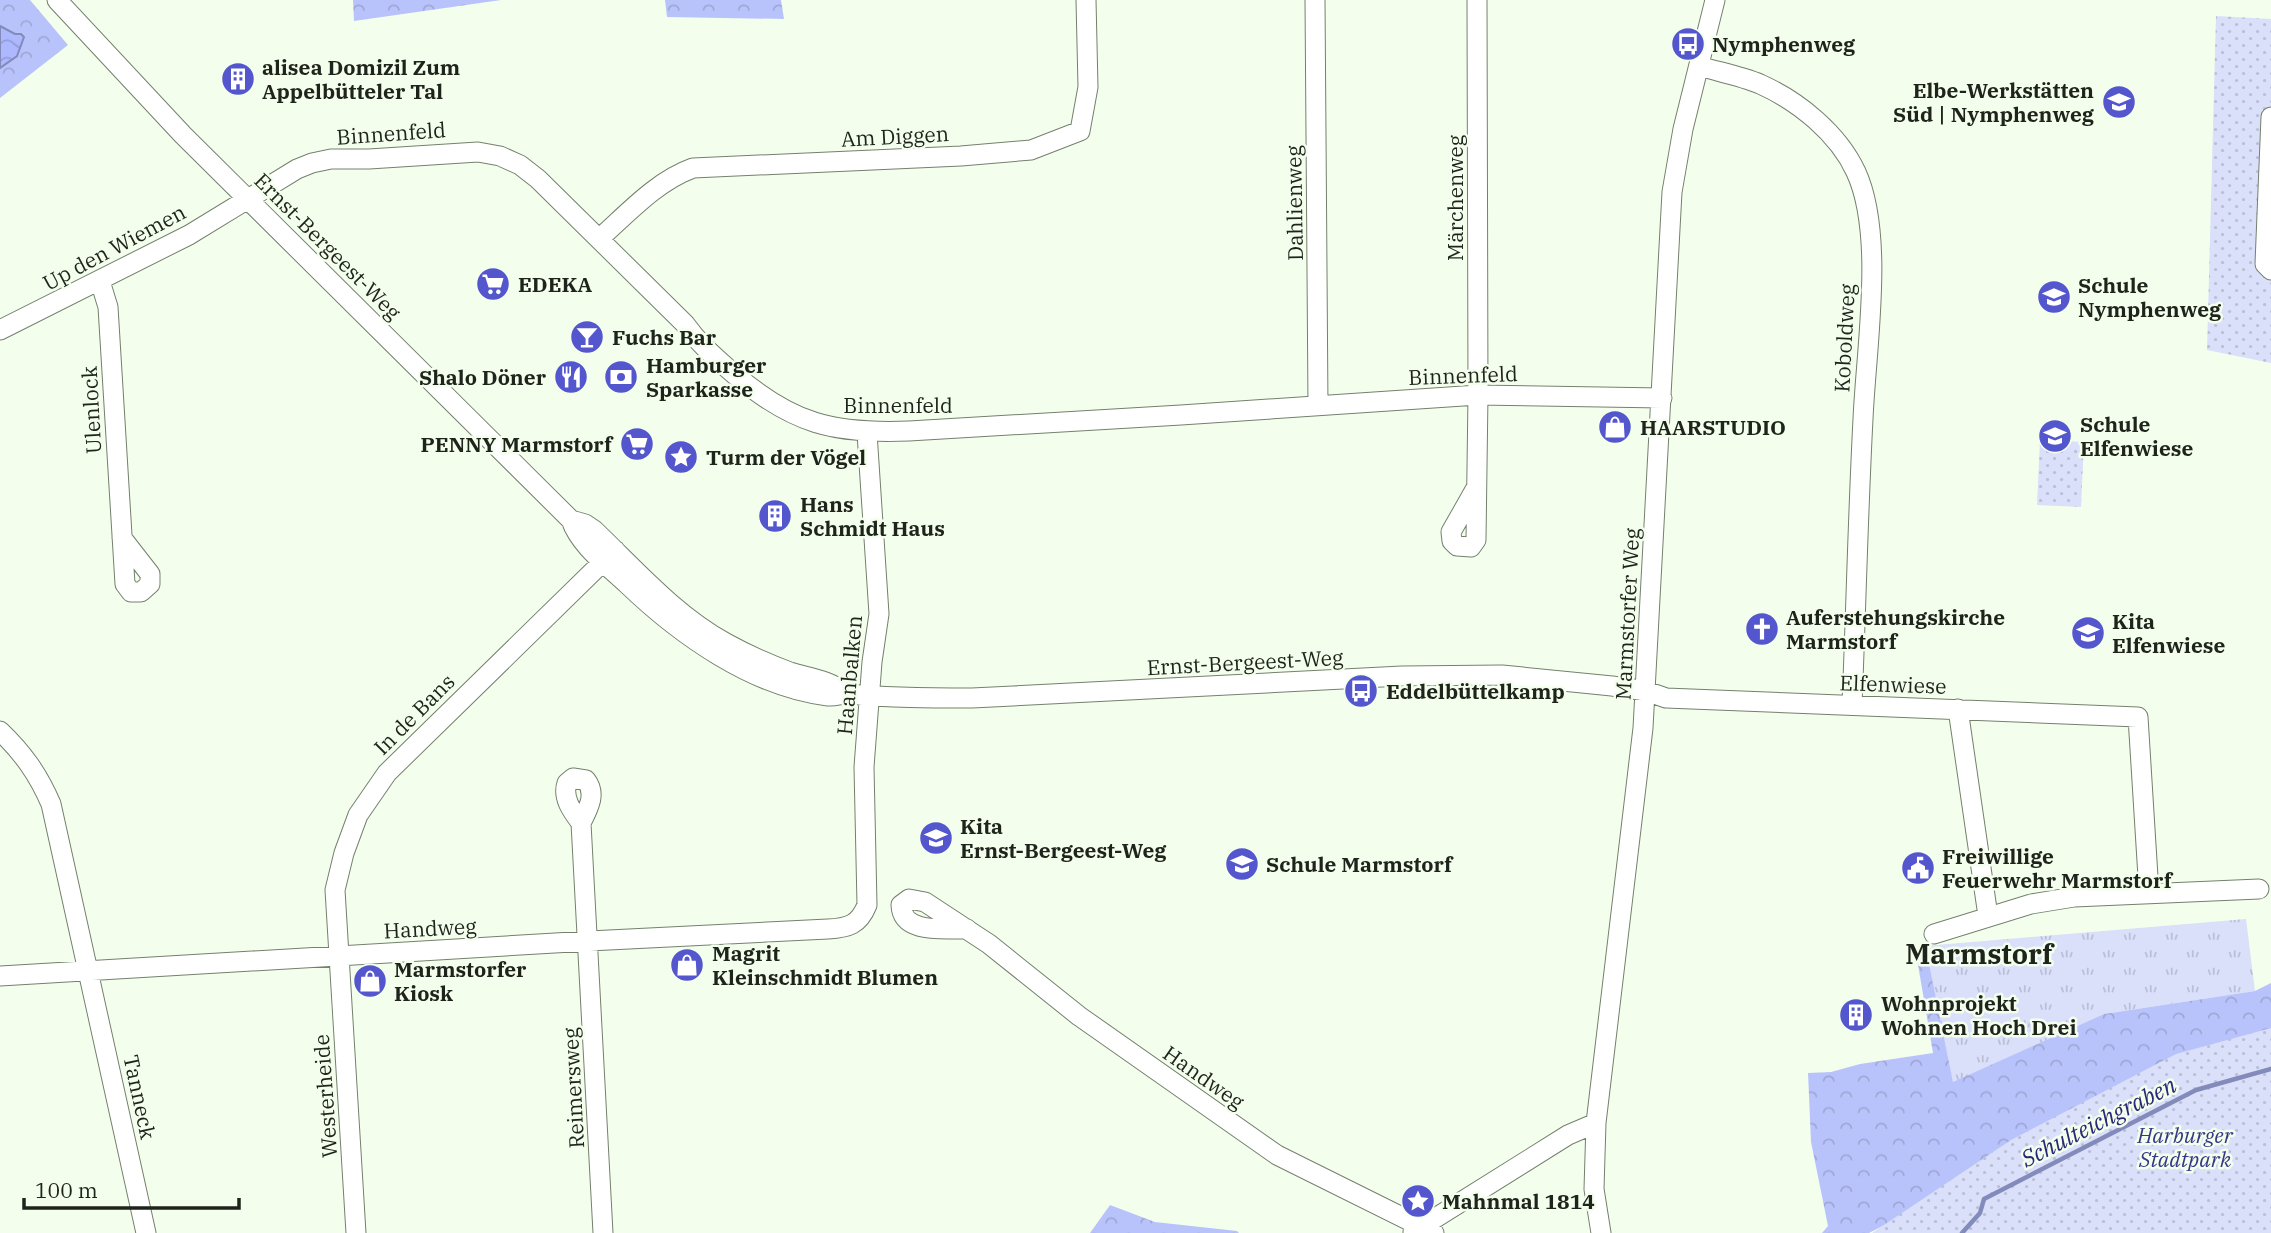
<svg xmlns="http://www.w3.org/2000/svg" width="2271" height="1233" font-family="'IBM Plex Serif',serif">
<defs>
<pattern id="grass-tufts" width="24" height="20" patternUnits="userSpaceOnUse" patternTransform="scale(1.75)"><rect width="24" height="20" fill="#dadffa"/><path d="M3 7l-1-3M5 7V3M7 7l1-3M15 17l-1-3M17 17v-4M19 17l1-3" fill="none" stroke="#bbbfd6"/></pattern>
<pattern id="forest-crowns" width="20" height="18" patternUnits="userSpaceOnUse" patternTransform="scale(1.75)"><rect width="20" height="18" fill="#b9c3fb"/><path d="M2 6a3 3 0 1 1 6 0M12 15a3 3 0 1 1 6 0" fill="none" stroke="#9fa7d7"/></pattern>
<pattern id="park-dots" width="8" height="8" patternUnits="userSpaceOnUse" patternTransform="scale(1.75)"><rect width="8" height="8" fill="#dadffa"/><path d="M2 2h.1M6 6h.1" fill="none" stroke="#bbbfd6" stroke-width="1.8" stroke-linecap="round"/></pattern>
<pattern id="water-waves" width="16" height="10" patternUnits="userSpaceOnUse" patternTransform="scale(1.75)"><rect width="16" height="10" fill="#adb8fe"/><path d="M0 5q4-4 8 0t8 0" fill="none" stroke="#949ed9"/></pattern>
</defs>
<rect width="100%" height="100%" fill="#f4feed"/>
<!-- grass -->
<path fill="url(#grass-tufts)" d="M2246,919L2255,991L2104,1014L1953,1083L1925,946Z"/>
<!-- forest -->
<path fill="url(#forest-crowns)" d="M0,0H30L68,45L0,98Z
M353,0H501L354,21Z
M665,0H781L784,19L667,17Z
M1926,949L1953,1082L2104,1014L2255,991L2271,983V1036L2003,1164L1869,1233H1822L1828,1226L1811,1142L1808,1073L1831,1072L1860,1064L1933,1053L1916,953Z
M1110,1205L1155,1222L1237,1231L1239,1233H1090Z"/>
<!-- park -->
<path fill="url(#park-dots)" d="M2216,16L2271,19V363L2207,350Z
M2040,440L2084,442L2081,507L2037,505Z
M2271,1028V1233H1872L2011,1140L2176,1054Z"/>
<!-- water -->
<path fill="url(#water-waves)" stroke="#828bba" stroke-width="2" d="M0,26L15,34H21L24,37L17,56L0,68Z"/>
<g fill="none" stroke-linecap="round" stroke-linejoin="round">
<!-- stream -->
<path stroke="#828bba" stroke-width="4.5" d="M1962,1233L1980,1213L1984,1199L2196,1090L2271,1069"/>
<!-- minor casing -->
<g stroke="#74806d" stroke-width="21">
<path id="minor" d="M57,0L183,135L571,520C580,546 607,565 627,584C680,635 753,687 828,696C836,697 842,693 849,694C890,698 930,698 972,698L1402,676L1502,675L1612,686L1646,691L1666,698L2138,717L2149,893
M1315,0L1318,406
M1699,66C1719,72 1741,76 1760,84C1798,101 1838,133 1856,172C1885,235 1866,348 1863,419C1858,514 1856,609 1852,705
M2271,117L2265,264L2271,270
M600,238C629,212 657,181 693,168L961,156L1031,150L1080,131L1088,87L1086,0
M100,281L108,307L125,584L131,592H141L150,584V574L122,538
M0,330L189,235L297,169L312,163L331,159H369L478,152L500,156L520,165L538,179L685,324C699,344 716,358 734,374C793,424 833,434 909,431L1181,415L1478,395L1662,398
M1476,488L1451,532L1452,541L1457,546L1471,547L1476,540L1478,395L1477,0
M571,520L585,524L594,530C636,570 675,615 726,643C746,654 768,664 790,672C809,678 830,680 845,693
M1958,709L1988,916
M0,731C23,753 38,774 51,804L146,1233
M581,823C572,811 562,798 567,783L573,778L586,780C597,794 588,809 581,823L603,1233
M967,929C946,928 902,935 901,905L909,899L925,902L989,944L1079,1016L1277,1155L1434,1233
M1934,934L2031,904L2074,897L2259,889
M0,976L589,941L828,929C848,928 859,925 867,905L864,767L872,662L879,614L867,433
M1413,1232L1568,1135L1596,1123
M356,1233L335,890L344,853L358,815L387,773L615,550
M1601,1233L1594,1189L1596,1123L1643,728L1672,192L1683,129L1715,0"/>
</g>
<!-- minor -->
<use href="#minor" stroke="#fff" stroke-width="19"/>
</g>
<!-- icons -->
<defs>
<g id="bus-disc" transform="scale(1.75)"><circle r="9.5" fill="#5356cd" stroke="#f4feed"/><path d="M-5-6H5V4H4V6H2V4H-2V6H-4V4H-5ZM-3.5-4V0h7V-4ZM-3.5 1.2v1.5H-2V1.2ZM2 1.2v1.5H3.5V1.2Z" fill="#fff"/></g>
<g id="building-disc" transform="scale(1.75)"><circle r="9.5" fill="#5356cd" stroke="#f4feed"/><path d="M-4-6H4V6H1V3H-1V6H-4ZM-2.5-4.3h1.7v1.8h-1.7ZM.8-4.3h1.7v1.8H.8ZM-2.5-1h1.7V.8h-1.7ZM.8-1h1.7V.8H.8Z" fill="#fff"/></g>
<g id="school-disc" transform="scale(1.75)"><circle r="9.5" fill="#5356cd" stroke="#f4feed"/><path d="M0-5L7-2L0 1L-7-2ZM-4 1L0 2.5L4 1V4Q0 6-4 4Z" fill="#fff"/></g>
<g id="supermarket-disc" transform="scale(1.75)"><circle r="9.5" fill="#5356cd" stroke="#f4feed"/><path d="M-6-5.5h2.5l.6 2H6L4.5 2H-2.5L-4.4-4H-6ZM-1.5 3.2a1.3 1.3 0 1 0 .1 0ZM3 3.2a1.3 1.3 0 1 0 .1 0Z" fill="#fff"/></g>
<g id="bar-disc" transform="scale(1.75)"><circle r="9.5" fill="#5356cd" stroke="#f4feed"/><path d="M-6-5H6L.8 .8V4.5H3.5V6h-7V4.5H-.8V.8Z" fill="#fff"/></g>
<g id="restaurant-disc" transform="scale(1.75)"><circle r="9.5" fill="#5356cd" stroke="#f4feed"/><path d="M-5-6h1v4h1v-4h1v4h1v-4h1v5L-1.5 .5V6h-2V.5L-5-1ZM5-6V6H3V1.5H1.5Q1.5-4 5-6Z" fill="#fff"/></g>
<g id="bank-disc" transform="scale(1.75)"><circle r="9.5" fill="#5356cd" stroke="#f4feed"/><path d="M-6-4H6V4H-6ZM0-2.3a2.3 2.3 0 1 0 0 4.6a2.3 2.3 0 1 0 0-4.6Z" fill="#fff"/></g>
<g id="shop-disc" transform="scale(1.75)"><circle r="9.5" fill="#5356cd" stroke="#f4feed"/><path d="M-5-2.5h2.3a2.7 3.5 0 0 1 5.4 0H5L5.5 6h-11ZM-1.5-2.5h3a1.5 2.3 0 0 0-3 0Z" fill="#fff"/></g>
<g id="sight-disc" transform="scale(1.75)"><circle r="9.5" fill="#5356cd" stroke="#f4feed"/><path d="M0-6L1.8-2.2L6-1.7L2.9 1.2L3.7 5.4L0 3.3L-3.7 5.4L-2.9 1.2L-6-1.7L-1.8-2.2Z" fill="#fff"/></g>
<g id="church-disc" transform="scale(1.75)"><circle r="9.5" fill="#5356cd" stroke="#f4feed"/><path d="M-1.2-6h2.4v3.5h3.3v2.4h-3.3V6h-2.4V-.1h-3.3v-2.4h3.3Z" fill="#fff"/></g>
<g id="civic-disc" transform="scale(1.75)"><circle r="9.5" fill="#5356cd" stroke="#f4feed"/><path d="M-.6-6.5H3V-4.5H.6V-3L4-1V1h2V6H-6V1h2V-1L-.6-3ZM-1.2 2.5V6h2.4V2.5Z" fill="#fff"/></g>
</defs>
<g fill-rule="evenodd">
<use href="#bus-disc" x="1688" y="44"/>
<use href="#building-disc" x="238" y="79"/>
<use href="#school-disc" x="2119" y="102"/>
<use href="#supermarket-disc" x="493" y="284"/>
<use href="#school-disc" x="2054" y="297"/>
<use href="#bar-disc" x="587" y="337"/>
<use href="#restaurant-disc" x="571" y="377"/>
<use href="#bank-disc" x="621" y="377"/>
<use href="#shop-disc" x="1615" y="427"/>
<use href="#school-disc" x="2055" y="436"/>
<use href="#supermarket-disc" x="637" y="444"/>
<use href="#sight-disc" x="681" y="457"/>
<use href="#building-disc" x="775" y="516"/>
<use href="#church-disc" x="1762" y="629"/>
<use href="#school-disc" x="2088" y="633"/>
<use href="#bus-disc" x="1361" y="691"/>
<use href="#school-disc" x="936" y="838"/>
<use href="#school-disc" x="1242" y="864"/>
<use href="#civic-disc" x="1918" y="868"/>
<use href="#shop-disc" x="687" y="965"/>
<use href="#shop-disc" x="370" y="981"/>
<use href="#building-disc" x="1856" y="1015"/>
<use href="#sight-disc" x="1418" y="1201"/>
</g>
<g text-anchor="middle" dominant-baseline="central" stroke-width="5" stroke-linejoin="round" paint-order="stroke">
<!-- poi labels -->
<g font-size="21" font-weight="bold" fill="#1e231b" stroke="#f4feed" text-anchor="start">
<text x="1712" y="44">Nymphenweg</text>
<text x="262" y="67">alisea Domizil Zum<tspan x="262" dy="24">Appelbütteler Tal</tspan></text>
<text x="2094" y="90" text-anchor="end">Elbe-Werkstätten<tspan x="2094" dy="24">Süd | Nymphenweg</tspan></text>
<text x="518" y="284">EDEKA</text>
<text x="2078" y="285">Schule<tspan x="2078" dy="24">Nymphenweg</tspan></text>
<text x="612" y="337">Fuchs Bar</text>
<text x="646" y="365">Hamburger<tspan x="646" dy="24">Sparkasse</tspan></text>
<text x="546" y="377" text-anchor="end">Shalo Döner</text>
<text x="2080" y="424">Schule<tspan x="2080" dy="24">Elfenwiese</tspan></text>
<text x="1640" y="427">HAARSTUDIO</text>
<text x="612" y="444" text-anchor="end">PENNY Marmstorf</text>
<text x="706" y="457">Turm der Vögel</text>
<text x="800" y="504">Hans<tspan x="800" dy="24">Schmidt Haus</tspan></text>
<text x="1786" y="617">Auferstehungskirche<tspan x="1786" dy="24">Marmstorf</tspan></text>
<text x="2112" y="621">Kita<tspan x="2112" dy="24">Elfenwiese</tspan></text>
<text x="1386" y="691">Eddelbüttelkamp</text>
<text x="960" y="826">Kita<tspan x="960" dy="24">Ernst-Bergeest-Weg</tspan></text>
<text x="1942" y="856">Freiwillige<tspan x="1942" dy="24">Feuerwehr Marmstorf</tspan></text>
<text x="1266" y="864">Schule Marmstorf</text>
<text x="712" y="953">Magrit<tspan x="712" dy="24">Kleinschmidt Blumen</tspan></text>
<text x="394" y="969">Marmstorfer<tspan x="394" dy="24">Kiosk</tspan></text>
<text x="1881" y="1003">Wohnprojekt<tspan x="1881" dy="24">Wohnen Hoch Drei</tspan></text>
<text x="1442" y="1201">Mahnmal 1814</text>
</g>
<!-- street labels -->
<g font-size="21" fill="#1e231b" stroke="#f4feed">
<text transform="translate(391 133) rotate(-4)">Binnenfeld</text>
<text transform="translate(895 136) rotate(-3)">Am Diggen</text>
<text transform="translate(1455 198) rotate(-90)">Märchenweg</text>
<text transform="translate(1294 203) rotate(-91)">Dahlienweg</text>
<text transform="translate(328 246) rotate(45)">Ernst-Bergeest-Weg</text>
<text transform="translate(114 247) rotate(-28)">Up den Wiemen</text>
<text transform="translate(1844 338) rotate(-87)">Koboldweg</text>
<text transform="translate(1463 375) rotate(-2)">Binnenfeld</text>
<text x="898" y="405">Binnenfeld</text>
<text transform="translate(91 410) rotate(-93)">Ulenlock</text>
<text transform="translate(1627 614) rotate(-87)">Marmstorfer Weg</text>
<text transform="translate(1245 662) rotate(-3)">Ernst-Bergeest-Weg</text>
<text transform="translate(849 675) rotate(-85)">Haanbalken</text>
<text transform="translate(1893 684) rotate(2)">Elfenwiese</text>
<text transform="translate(414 714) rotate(-45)">In de Bans</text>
<text transform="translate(430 928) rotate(-3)">Handweg</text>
<text transform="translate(1204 1077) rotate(35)">Handweg</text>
<text transform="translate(573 1088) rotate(-93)">Reimersweg</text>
<text transform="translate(325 1096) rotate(-94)">Westerheide</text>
<text transform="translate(140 1097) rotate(78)">Tanneck</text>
</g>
<!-- park labels -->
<g font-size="21" font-style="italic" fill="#353887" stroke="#f4feed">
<text x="2185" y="1135">Harburger<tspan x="2185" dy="24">Stadtpark</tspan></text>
</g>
<!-- water labels -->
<g font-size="23" font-style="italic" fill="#282876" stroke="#f4feed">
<text transform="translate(2098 1121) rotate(-27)">Schulteichgraben</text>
</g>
<!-- district labels -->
<g font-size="28" font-weight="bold" fill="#1e231b" stroke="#f4feed">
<text x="1979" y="953">Marmstorf</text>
</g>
</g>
<!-- scale -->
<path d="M24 1198v10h215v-10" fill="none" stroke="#1e231b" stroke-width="3.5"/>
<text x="35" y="1198" font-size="21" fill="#1e231b" stroke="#f4feed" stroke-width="5" paint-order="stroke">100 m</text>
</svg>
